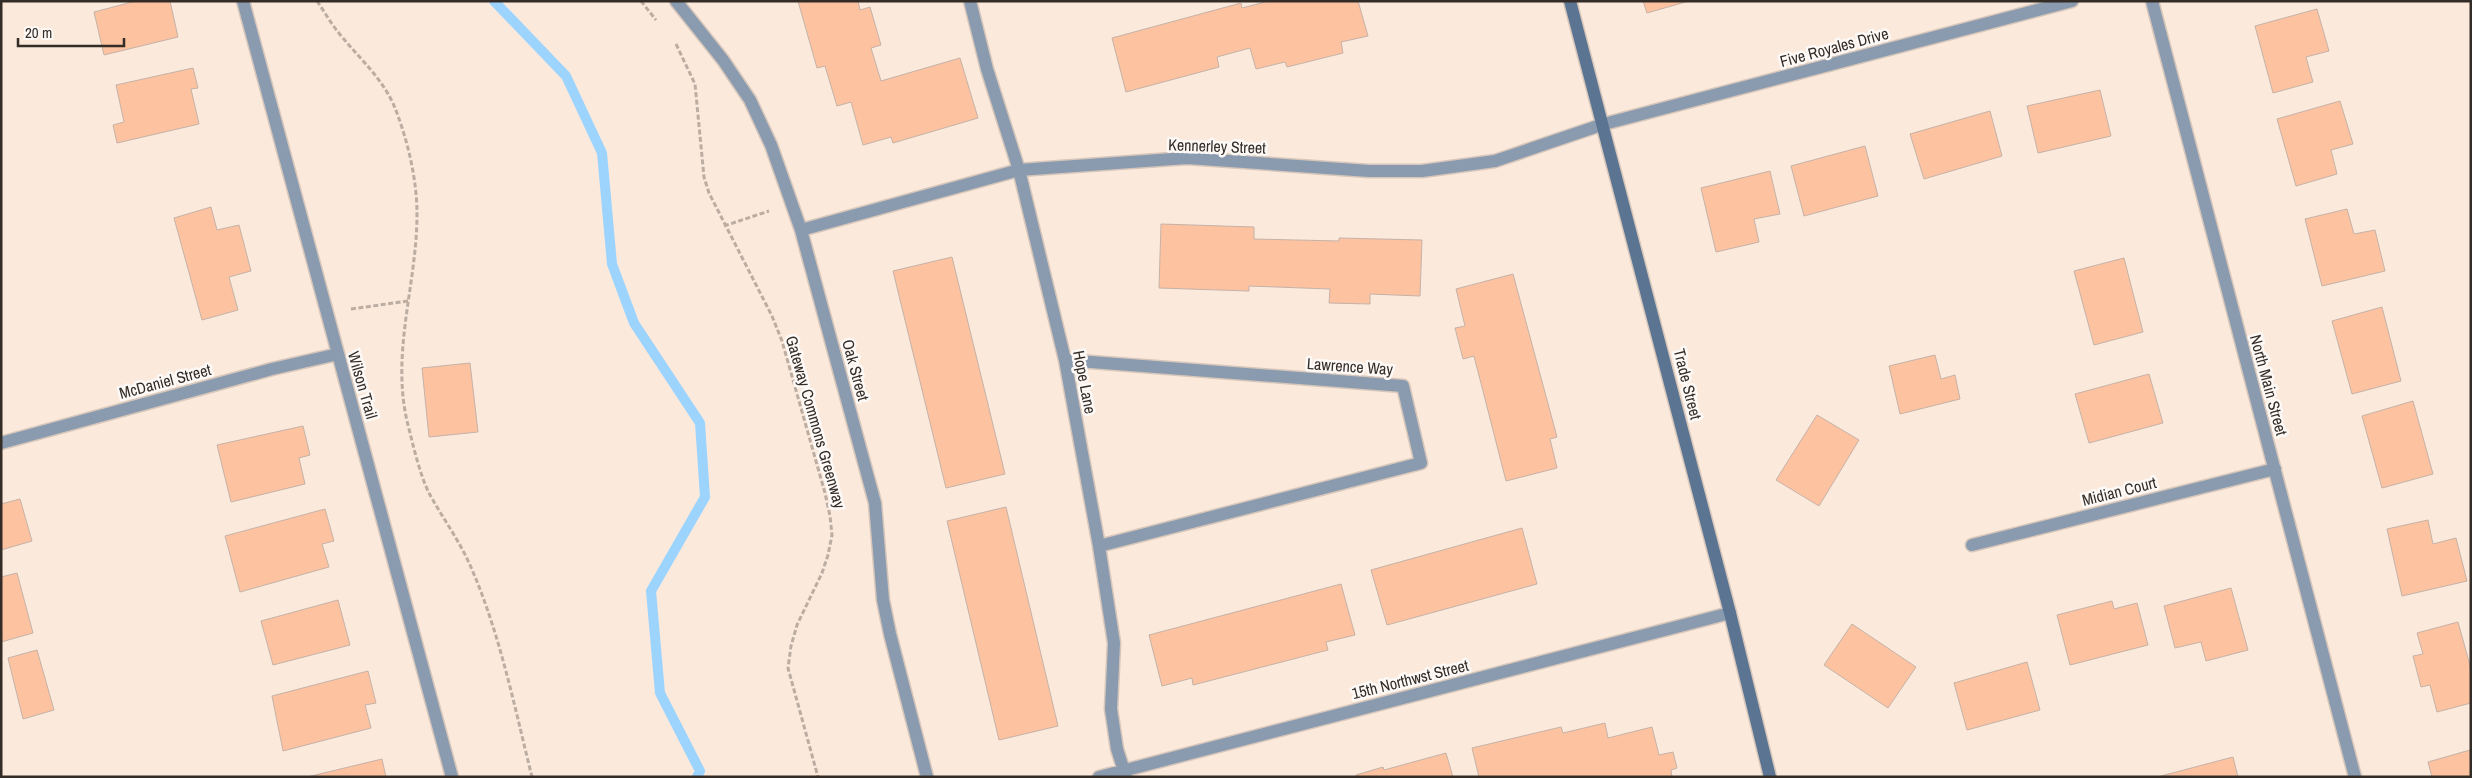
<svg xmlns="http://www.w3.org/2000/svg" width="2472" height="778" font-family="'Archivo Narrow',sans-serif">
<rect width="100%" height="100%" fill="#fbe9dc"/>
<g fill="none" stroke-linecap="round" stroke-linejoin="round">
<!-- stream -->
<path stroke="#9dd4fe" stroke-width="10" d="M494,1L566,76L602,153L612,264L634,323L700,423L705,497L651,591L660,693L700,771L697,777"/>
</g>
<!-- building -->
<path fill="#fdc2a0" stroke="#c5b2a8" d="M136,1H170L178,37L104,55L94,12Z
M798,1H858L860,10L870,7L881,45L871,48L881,81L960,58L978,118L893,143L891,137L863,145L851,102L837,106L825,66L817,68Z
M1269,1H1358L1368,36L1341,42L1343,53L1287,67L1285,62L1256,69L1250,48L1217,57L1219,67L1126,92L1112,38L1241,3L1242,8Z
M1643,1H1689L1647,13Z
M2317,9L2329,51L2306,57L2313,82L2273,93L2255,26Z
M193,68L198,88L191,89L199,124L117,143L113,125L124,122L116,85Z
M2100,90L2111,136L2038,153L2027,106Z
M2340,101L2353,144L2331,150L2337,174L2296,186L2277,119Z
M1990,111L2002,156L1924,179L1910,134Z
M1865,146L1878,196L1804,216L1791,166Z
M1770,171L1780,214L1754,219L1759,242L1716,252L1701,188Z
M211,207L217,230L239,225L251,271L229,277L238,310L202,320L174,218Z
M2347,209L2354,234L2375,230L2385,271L2322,286L2305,219Z
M1161,224L1254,227V239L1339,241V238L1422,240L1420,296L1370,294V304L1329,303L1330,289L1249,286V291L1159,288Z
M952,257L1005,474L946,488L893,271Z
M2124,258L2143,332L2094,345L2074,271Z
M1513,274L1557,437L1550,439L1557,468L1506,481L1474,356L1463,359L1455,328L1465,326L1456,289Z
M2382,307L2401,381L2352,394L2332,321Z
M1935,355L1941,379L1955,375L1960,399L1900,414L1889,366Z
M470,363L478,432L429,437L422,368Z
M2149,374L2163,423L2089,443L2075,394Z
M2413,401L2433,474L2382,488L2362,416Z
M1817,415L1859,440L1819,506L1776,480Z
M303,426L310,455L299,458L305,484L231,502L217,445Z
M20,499L32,541L1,550V504Z
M1006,507L1058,726L999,740L947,521Z
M325,509L334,541L322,544L329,567L240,592L225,536Z
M2428,520L2433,544L2456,538L2467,581L2402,596L2387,529Z
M1522,528L1537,584L1387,625L1371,570Z
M17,573L33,633L1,642V577Z
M1341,584L1355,635L1326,642L1328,650L1193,685L1192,678L1162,686L1149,635Z
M2231,588L2248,650L2206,661L2201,642L2175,648L2164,606Z
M338,600L350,645L273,665L261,621Z
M2112,601L2114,609L2137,603L2148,645L2070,665L2057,615Z
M2458,622L2471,669V703L2437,712L2430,685L2421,687L2413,656L2423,654L2417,633Z
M1852,624L1916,667L1888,708L1824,665Z
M37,650L54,710L23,719L8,658Z
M2027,662L2040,710L1967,730L1954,683Z
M368,671L376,703L365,705L371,728L283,751L272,696Z
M1605,723L1608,738L1652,727L1659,755L1673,752L1677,768L1671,770L1672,777H1479L1472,748L1561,727L1563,733Z
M2470,750L2471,777H2432L2428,762Z
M1446,753L1453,777H1356V775L1383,767L1384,770Z
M2233,757L2238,777L2161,776Z
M382,759L386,777H307Z"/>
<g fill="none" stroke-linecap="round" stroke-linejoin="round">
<!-- street casing -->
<g stroke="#d7c7bb" stroke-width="15">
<path id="street" d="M243,1L452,777
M676,1L723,60L750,100L771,145L801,230L875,503L883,600L890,634L927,777
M970,1L987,69L1019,170L1065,360L1099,546L1114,643L1111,709L1117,749L1126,777
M2152,1L2355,777
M801,230L1019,170L1187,158L1369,171H1422L1495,161L1604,124L2072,1
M1065,360L1403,386L1421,463L1099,546
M1,443L272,369L338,354
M1972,545L2275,469
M1099,777L1730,613"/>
</g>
<!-- secondary casing -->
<g stroke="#d7c7bb" stroke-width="15">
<path id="secondary" d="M1570,1L1730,613L1770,777"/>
</g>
<!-- path -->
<path stroke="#bbada2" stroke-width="3" stroke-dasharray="5 2.5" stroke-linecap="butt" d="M317,1C324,11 330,22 338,32C361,61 386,80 398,116C409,146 417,182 417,214C417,285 390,354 408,425C413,445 420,475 429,493C442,517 459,540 470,565C500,633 514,705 532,777
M641,1L656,20
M676,44L695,84L704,177L709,193L772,316L782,341L825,493L830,516L832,535L828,555L822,573L797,625L791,646L788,668L818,777
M724,226L769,211
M351,309L408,301"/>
<!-- street -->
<use href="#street" stroke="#8a9bb0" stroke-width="12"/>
<!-- secondary -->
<use href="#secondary" stroke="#5b7492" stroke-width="12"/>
</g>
<g text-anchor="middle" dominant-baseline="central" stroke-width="5" stroke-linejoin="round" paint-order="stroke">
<!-- street labels -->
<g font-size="16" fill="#332c27" stroke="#fdf9f7">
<text transform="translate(1834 47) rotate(-15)">Five Royales Drive</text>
<text transform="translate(1217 146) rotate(2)">Kennerley Street</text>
<text transform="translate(1350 366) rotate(4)">Lawrence Way</text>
<text transform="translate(856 370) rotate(75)">Oak Street</text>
<text transform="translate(165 381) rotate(-15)">McDaniel Street</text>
<text transform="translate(1085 382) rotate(79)">Hope Lane</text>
<text transform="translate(1688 384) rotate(76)">Trade Street</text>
<text transform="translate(363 385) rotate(74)">Wilson Trail</text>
<text transform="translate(2269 385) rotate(75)">North Main Street</text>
<text transform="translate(816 422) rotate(74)">Gateway Commons Greenway</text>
<text transform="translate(2119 491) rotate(-14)">Midian Court</text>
<text transform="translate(1410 679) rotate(-14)">15th Northwst Street</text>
</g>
</g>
<!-- border -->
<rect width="2472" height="778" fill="none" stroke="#332c27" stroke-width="5"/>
<!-- scale -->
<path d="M18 38v8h106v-8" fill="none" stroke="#332c27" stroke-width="2.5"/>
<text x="25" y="38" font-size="15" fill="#332c27" stroke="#fdf9f7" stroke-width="4" paint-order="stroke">20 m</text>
</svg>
